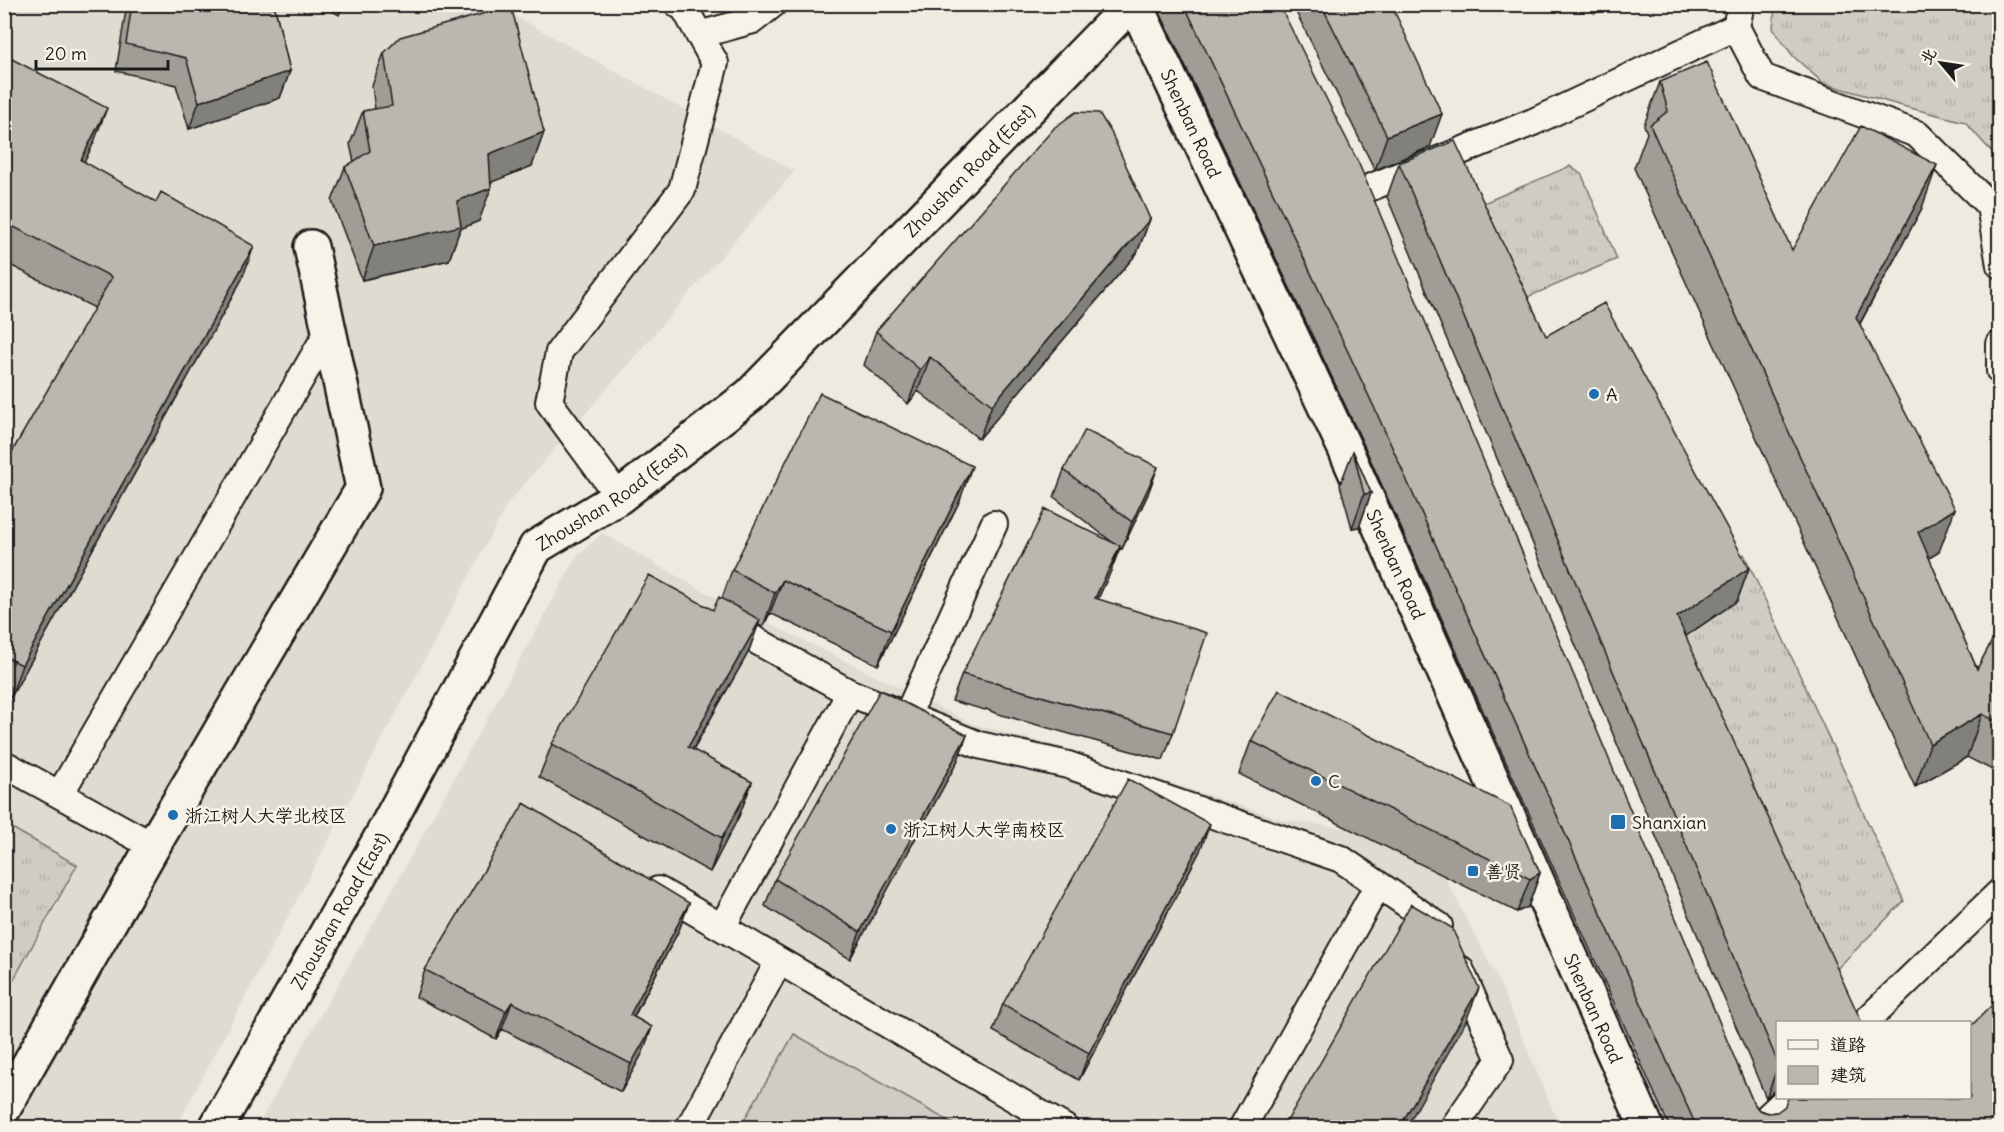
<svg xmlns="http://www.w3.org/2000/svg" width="2004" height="1132" font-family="Delius,'LXGW WenKai TC',sans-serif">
<defs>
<pattern id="grass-tufts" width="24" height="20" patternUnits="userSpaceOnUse" patternTransform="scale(1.5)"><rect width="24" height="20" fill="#cfccc3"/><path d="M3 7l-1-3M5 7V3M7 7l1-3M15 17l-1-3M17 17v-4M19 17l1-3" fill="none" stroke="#b1afa7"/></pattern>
</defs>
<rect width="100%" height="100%" fill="#eeeae0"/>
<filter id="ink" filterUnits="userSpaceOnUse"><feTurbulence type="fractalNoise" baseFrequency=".0167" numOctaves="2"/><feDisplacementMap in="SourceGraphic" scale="12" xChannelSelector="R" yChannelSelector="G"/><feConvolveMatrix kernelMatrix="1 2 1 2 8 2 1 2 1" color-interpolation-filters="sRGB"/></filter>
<g filter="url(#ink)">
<!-- built -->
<path fill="#dedbd1" d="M5,5H495L795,171L508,503L176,1127L5,1128Z
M602,533L703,591L973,724L1053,745L1285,820L1425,839L1498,979L1559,1125L1557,1128H256L395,885L576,558Z"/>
<!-- grass -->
<path fill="url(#grass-tufts)" stroke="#767470" stroke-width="1.5" d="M1775,5H1999V160L1965,122L1902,106L1823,83L1793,56L1773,29Z
M1570,166L1582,175L1617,259L1497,310L1458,214Z
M1744,554L1904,901L1812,994L1649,599Z
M5,824L77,865L5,995Z"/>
<!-- garden -->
<path fill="#cfccc3" stroke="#767470" stroke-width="1.5" d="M794,1034L959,1127H740Z"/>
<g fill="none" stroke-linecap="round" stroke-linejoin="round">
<!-- lane casing -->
<g stroke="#1c1c1c" stroke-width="30">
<path id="lane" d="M1741,4L1736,27L1762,77L1917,134L1990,206L2000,265
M699,35L753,20L773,4
M1364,190L1533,122L1736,27
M2000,344V371
M619,497L549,402L559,352L682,190L715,63L685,9L678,4
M723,622L850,693L979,745L1068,765L1341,859L1439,926
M907,716L994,524
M4,764L153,846
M60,794L329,330
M658,890L1065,1128
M722,927L850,693
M1865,1022L2000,892
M1757,1127L1788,1098
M689,1128L779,961
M1242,1128L1378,885
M1453,1128L1500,1060L1460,969"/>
</g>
<!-- street casing -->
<g stroke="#1c1c1c" stroke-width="38">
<g id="street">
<path d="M4,1108L153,846L363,488L311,247"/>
<path id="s1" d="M216,1128L379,841L536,547L619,497L750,395L1131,4"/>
</g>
</g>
<!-- primary casing -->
<g stroke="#1c1c1c" stroke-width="38">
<g id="primary">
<path id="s2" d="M1135,4L1345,449L1647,1128"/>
</g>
</g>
<!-- lane -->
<use href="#lane" stroke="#f7f3e8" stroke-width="26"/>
<!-- street -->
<use href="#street" stroke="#f7f3e8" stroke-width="33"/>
<!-- primary -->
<use href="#primary" stroke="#f7f3e8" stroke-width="33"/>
</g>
<!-- wall -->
<path fill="#a09d96" stroke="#1c1c1c" stroke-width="1.5" d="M127,4H274L290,71L280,98L189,129L176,85L116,71Z
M320,4H344L339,15Z
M1156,4H1279L1753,1102L1759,1110L1768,1113L1898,1100L2000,1128H1670L1362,441Z
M1292,4H1391L1430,147L1375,170Z
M1591,4H1613L1595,13Z
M384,53L544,132L532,166L491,182L479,221L460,229L449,260L362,280L332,201L345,167L354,162L350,144L363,111L375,109L372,86Z
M4,55L94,142L84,162L242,279L10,699L4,696V466L95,308L4,262Z
M1660,82L1792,250L1922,208L1860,324L1939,552L1929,558L1977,669L2000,626V774L1967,757L1915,787L1634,168L1647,133L1644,125Z
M1399,163L1546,336L1749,568L1737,601L1686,636L1778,1023V1087L1766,1098L1387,197Z
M1150,219L1137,253L979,439L918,391L908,404L864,365L876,331Z
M1353,451L1371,493L1359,527L1352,528L1340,485Z
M1064,470L1148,494L1122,549L1120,548L1110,573L1098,599L1173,733L1163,760L995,713L986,709L985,710L952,701L962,674L1112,542L1054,497Z
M960,500L878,665L770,613L763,627L758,625L748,653L693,750L752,782L739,816L710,872L539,777L552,744L713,610L722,598L732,570Z
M967,735L957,762L850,959L765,906L775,879Z
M1251,741L1540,873L1528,907L1517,912L1239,774Z
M1200,851L1079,1080L993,1031L1003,1004Z
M689,903L679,930L634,1017L652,1027L642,1054L621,1092L502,1029L496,1039L416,997L425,970Z"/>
<!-- shaded-wall -->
<path fill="#82807a" stroke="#1c1c1c" stroke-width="1.5" d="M1599,4H1613L1595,13Z
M290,71L280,98L189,129L199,102Z
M107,108L94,142L69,194L81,160Z
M1442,114L1430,147L1375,170L1387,136Z
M544,132L532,166L477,188L489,154Z
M1937,165L1922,208L1840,360L1856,317Z
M491,188L479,221L460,229L449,260L362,280L374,246L457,201Z
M1150,219L1137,253L979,439L992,405Z
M254,246L242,279L10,699L22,665Z
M930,357L918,391L908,404L920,370Z
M972,466L960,500L878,665L891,631Z
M1158,467L1148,494L1122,549L1132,522Z
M1371,493L1359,527L1352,528L1364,494Z
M1955,509L1939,552L1902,575L1918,532Z
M1120,546L1110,573L1085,625L1095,598Z
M1749,568L1737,601L1665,650L1677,617Z
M783,580L770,613L763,627L775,593Z
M760,620L748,653L675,780L688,747Z
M1982,714L1967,757L1915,787L1930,744Z
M967,735L957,762L850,959L860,932Z
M752,782L739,816L710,872L722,838Z
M1210,824L1200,851L1079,1080L1089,1053Z
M1540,873L1528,907L1517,912L1530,879Z
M689,903L679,930L620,1042L630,1015Z
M1479,988L1466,1021L1406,1128H1399Z
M512,1002L502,1029L496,1039L506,1011Z
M652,1027L642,1054L621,1092L631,1064Z
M1778,1066V1087L1766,1098Z"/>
<!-- building -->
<path fill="#bab7af" stroke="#1c1c1c" stroke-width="1.5" d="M132,4H274L290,71L199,102L186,58L126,44Z
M1184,4H1279L1359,164L1753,1102L1759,1110L1768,1113L1777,1112L1785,1106L1788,1098H1897L1898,1100L1901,1098H1970V1027L2000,997V1128H1697L1374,407Z
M1321,4H1391L1442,114L1387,136Z
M511,6L544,132L489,154L491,188L457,201L461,226L374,246L345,167L370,151L363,111L392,106L384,53L400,37Z
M4,55L107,108L81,160L156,202L161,192L254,246L22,665L4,656V466L112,277L4,222Z
M1707,62L1792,250L1861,126L1937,165L1856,317L1955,509L1918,532L1977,669L2000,626V723L1982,714L1930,744L1650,125L1668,111L1660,82Z
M1076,112L1099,113L1111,132L1150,219L992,405L930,357L920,370L876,331L1055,127Z
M1455,141L1546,336L1604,303L1749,568L1677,617L1862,1023H1778V1063L1399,163Z
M820,393L972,466L891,631L783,580L775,593L732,570Z
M1085,430L1158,467L1132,522L1064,470Z
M1353,451L1371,493L1364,494Z
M1045,509L1120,546L1095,598L1207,633L1173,733L1005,686L996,682L995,683L962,674Z
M649,575L713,610L719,597L760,620L688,747L752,782L722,838L552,744Z
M880,690L967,735L860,932L775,879Z
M1279,690L1510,806L1540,873L1530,879L1251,741Z
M1128,779L1210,824L1089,1053L1003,1004Z
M524,803L689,903L630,1015L652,1027L631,1064L512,1002L506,1011L425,970Z
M1411,904L1452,928L1479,988L1399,1128H1283Z"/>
</g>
<!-- markers -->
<g fill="#1f6fb2" stroke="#f7f3e8" stroke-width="2">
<circle cx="1594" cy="394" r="6"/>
<circle cx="1316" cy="781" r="6"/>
<circle cx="173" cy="815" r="6"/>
<rect x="1610" y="814" width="16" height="16" rx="3"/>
<circle cx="891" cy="829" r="6"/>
<rect x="1467" y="865" width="12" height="12" rx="3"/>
</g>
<g text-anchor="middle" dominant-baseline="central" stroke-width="5" stroke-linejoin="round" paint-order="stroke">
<!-- street labels -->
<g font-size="18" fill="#1c1c1c" stroke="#f7f3e8">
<text stroke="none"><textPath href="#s2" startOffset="132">Shenban Road</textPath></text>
<text stroke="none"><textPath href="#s1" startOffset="1240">Zhoushan Road (East)</textPath></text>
<text stroke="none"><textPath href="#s1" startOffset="754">Zhoushan Road (East)</textPath></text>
<text stroke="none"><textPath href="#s2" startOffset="618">Shenban Road</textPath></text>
<text stroke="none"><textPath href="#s1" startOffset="250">Zhoushan Road (East)</textPath></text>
<text stroke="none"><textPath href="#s2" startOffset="1104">Shenban Road</textPath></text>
</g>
<!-- poi labels -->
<g font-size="18" fill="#1c1c1c" stroke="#f7f3e8" text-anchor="start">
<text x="1606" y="394">A</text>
<text x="1328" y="781">C</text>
<text x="185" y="815">浙江树人大学北校区</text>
<text x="1632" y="822">Shanxian</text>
<text x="903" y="829">浙江树人大学南校区</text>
<text x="1485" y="871">善贤</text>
</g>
</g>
<!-- margin -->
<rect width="2004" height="1132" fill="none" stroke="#f7f3e8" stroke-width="24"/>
<rect x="12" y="12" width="1980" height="1108" fill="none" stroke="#1c1c1c" stroke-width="2" filter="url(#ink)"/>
<!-- legend -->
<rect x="1776" y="1021" width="195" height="78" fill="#f7f3e8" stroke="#9f9d96" stroke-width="1.5"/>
<rect x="1788" y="1040" width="30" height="9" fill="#f7f3e8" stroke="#9f9d96" stroke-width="1.5"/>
<text x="1830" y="1051" font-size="18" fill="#1c1c1c">道路</text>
<rect x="1788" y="1066" width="30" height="18" fill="#bab7af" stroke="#9f9d96" stroke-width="1.5"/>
<text x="1830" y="1081" font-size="18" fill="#1c1c1c">建筑</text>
<!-- north arrow -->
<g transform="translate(1941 63) rotate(299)" stroke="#f7f3e8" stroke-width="4.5" paint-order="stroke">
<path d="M0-4.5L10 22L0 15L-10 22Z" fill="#1c1c1c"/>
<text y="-9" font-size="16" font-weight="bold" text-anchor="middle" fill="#1c1c1c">北</text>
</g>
<!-- scale -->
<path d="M36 60v9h132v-9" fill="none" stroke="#1c1c1c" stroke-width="3"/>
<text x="45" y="60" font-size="18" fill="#1c1c1c" stroke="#f7f3e8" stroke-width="4.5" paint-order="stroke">20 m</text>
</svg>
